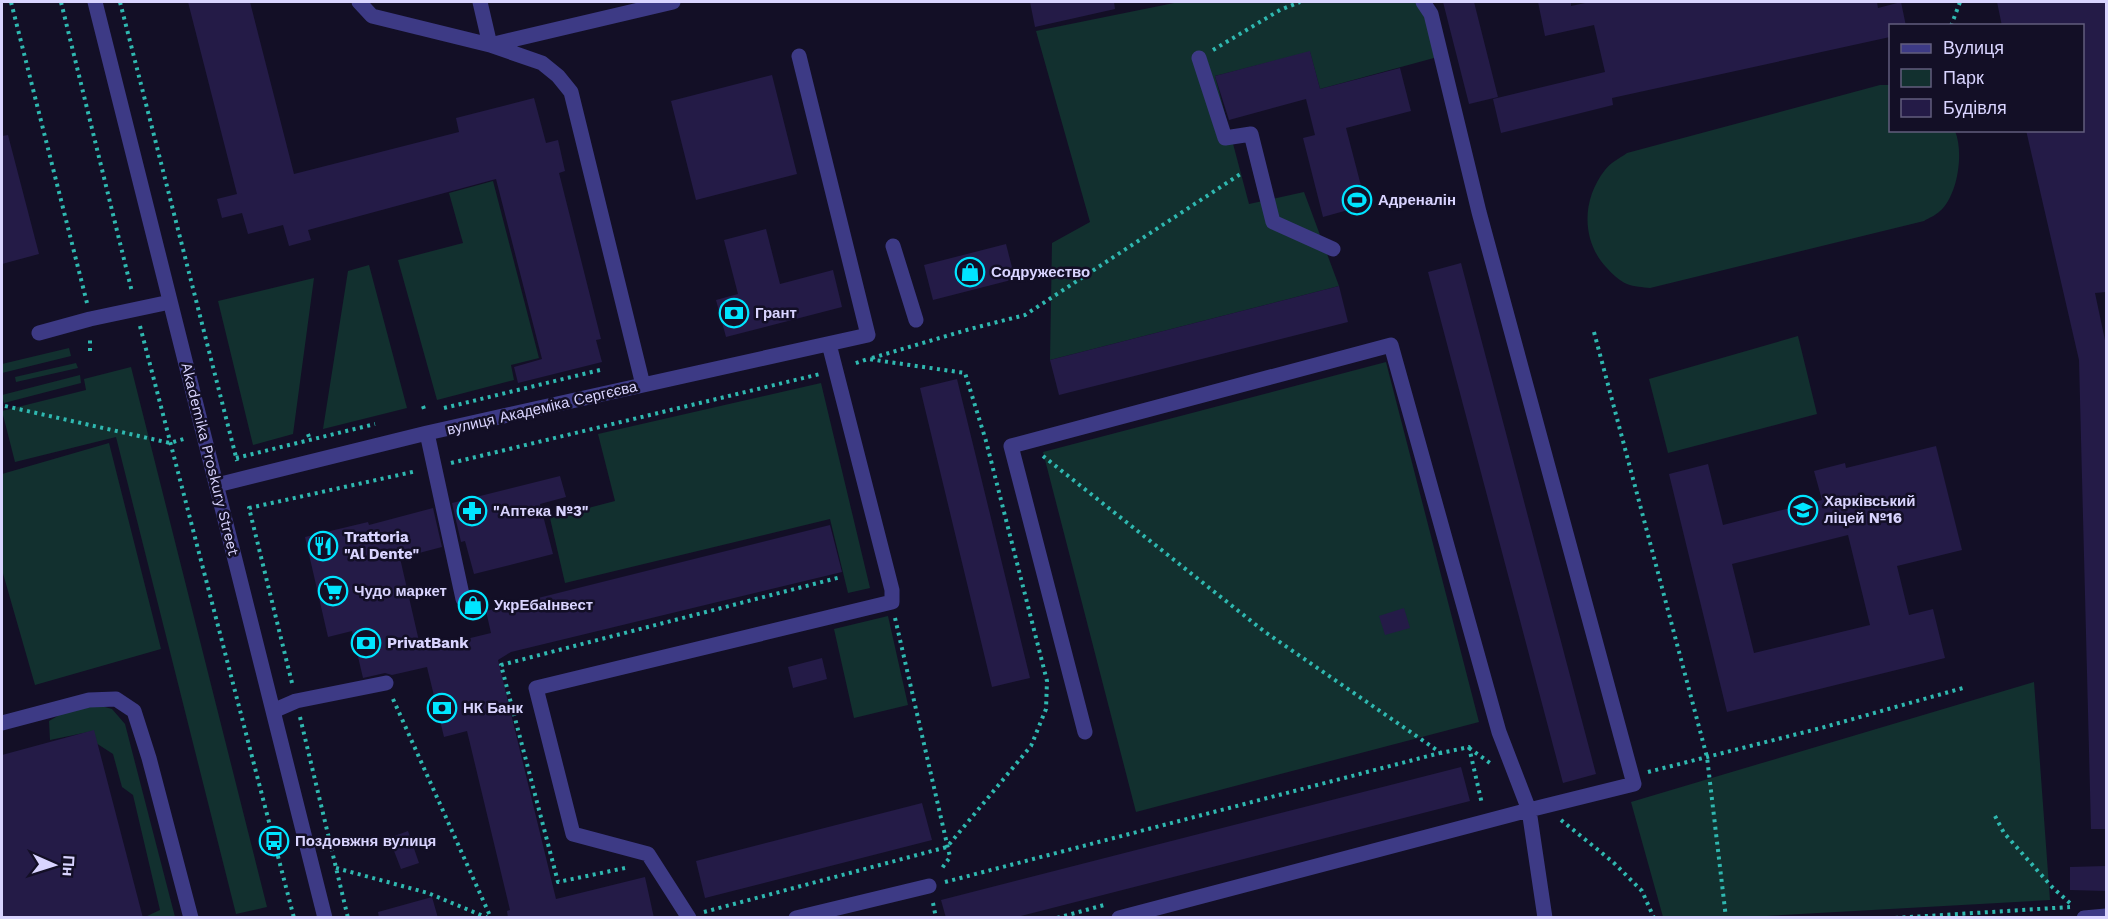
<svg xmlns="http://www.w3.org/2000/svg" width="2108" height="919" font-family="'Work Sans',sans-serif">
<rect width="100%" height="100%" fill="#130f26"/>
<!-- green -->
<path fill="#12302f" d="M1179,2H1429L1445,55L1320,89L1310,52L1215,76L1249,204L1304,192L1339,286L1050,360L1052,243L1090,222L1036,31Z
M1880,85H1890V130L1955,131C1964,152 1958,195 1940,211C1936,215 1929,218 1924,221L1650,288C1643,287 1634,287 1627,284C1620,281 1611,273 1606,267C1581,240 1582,199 1605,170C1610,163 1620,158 1627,153Z
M493,181L539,358L511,365L514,380L437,400L398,260L463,243L449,193Z
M369,265L407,408L323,429L348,271Z
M314,278L293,434L253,445L218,301Z
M1798,336L1817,414L1668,453L1649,379Z
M69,348L71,356L2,373V364Z
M1386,362L1479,722L1136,812L1043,452Z
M76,363L78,368L16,382L15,377Z
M131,367L267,907L236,914L116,437L15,462L2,411L86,390L84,379Z
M80,375L81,383L4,403L2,395Z
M821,383L870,588L848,593L830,519L565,583L550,518L615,501L598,434Z
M109,443L161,649L35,685L2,570V474Z
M888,616L908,705L854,718L834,629Z
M2034,682L2050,900L1747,917H1663L1631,802Z
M98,705L112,709L125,724L175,917H145L160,910L133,795L122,787L113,754L96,743L93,731L50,740L49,721L63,713Z"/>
<!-- building -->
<path fill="#241b47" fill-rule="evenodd" d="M188,2H250L294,174L459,132L456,118L534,98L546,143L558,140L565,171L559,173L601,339L596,340L602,362L518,383L514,367L542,359L496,179L308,230L311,240L289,246L283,225L248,234L242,213L222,218L217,199L237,194Z
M1030,2H1114L1115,9L1035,27Z
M1443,2H1474L1498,97L1469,104Z
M1538,2H1571V6L1590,2H1877L1878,8L1901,2L1906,26H1890V37L1612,98L1613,105L1501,133L1493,99L1605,72L1594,25L1545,36Z
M1997,2H2106V292L2095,293L2106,345V829H2091L2079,360L2026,130H2082V26H2002Z
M1310,51L1320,89L1400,68L1411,111L1346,128L1366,205L1323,217L1303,138L1315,135L1306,99L1229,120L1215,76Z
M772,75L797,174L696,200L671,101Z
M8,135L39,254L2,264V136Z
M766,229L780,284L833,270L842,307L726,337L716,300L738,294L724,240Z
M1006,244L1015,279L933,300L924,265Z
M1461,263L1596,774L1563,783L1428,272Z
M1339,286L1348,322L1059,395L1050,360Z
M957,379L1030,678L992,687L920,388Z
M1936,446L1962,550L1897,566L1909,615L1933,609L1945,658L1727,712L1669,474L1708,464L1723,525L1822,500L1814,471L1845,463L1846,468ZM1848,535L1870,625L1754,653L1732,564Z
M560,476L566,497L540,504L553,554L474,574L465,541L461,542L452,503Z
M433,508L442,547L400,558L421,650L491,633L486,611L830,525L842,572L511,652L498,660L556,899L645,877L654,918H508L507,911L510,910L467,731L444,737L427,667L392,675L385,673L363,678L352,631L328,637L305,537L368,522L369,525Z
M1404,608L1410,628L1385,635L1379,616Z
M822,658L827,679L793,688L788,667Z
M94,730L143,918H2V755Z
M1461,767L1470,801L1013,918H946L941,900Z
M922,803L932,840L705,898L696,861Z
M408,831L419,863L401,869L389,838Z
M2106,866V891L2070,890V867Z
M432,897L438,918H379L378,912Z"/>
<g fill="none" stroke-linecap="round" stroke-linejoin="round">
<!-- path -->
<path stroke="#2fb8b0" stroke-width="4" stroke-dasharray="3 4.5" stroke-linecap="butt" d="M11,2L87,303
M61,2L132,292
M120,2L237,461
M1951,26L1960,2
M1213,50L1280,10L1300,2
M140,326L294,918
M1594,332L1707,757L1726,918
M90,351V337
M872,358L970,329L1025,315L1242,173
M5,406L170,443L187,438
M423,406L425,412
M444,408L604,369
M308,434L310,440
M1043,456L1265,632L1441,753L1469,747L1482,804
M236,458L375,424
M451,463L820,374
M895,618L950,857L940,871
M292,683L249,508L417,471
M393,699L491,918
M300,717L348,918
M1469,748L1490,763
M1648,772L1821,728L1963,688
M1995,816L2004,833L2053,888L2072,905
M1561,820L1613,862L1642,891L1654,918
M336,868L428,893L488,918
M625,868L558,882L501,665L841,577
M945,882L1440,753
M933,903L936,918
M704,912L947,847L1031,746L1046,709L1047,681L986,441L965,373L868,359L853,364
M1057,918L1104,905
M1895,918L2070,907"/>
<!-- minor -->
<path stroke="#3d3a85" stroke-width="15" d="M95,2L325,918
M359,2L372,16L490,45L542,63L558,76L571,92L643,385
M480,2L490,45L673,2
M1423,2L1431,14L1479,212L1634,784L1529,810L1545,918
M1199,58L1225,138L1251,134L1273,222L1333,249
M893,246L916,320
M39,333L90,319L170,302
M427,433L463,599
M217,485L427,433L868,335L799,56
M273,711L296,701L386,683
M2,723L89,700L116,699L134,711L149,758L191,918
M1085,732L1011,446L1391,345L1499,732L1529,810L1119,918
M689,918L648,854L573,834L536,688L892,602V590L829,344
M796,918L929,886
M2084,918L2106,916"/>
</g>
<!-- icons -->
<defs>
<g id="stadium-ring" transform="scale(1.5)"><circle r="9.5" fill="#130f26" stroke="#00e5ff" stroke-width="1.5"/><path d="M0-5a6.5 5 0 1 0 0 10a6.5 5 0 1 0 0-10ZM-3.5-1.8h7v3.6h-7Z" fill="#00e5ff"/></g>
<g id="shop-ring" transform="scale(1.5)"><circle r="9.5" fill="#130f26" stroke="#00e5ff" stroke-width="1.5"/><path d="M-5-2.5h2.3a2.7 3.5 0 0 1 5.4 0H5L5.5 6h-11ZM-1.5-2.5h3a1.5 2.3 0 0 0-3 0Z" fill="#00e5ff"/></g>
<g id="bank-ring" transform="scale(1.5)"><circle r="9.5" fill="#130f26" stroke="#00e5ff" stroke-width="1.5"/><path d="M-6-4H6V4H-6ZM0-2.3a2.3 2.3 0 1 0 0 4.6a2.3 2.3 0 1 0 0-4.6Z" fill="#00e5ff"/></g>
<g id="school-ring" transform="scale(1.5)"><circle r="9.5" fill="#130f26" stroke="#00e5ff" stroke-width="1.5"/><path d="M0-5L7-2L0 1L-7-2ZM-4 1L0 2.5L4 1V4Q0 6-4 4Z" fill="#00e5ff"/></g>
<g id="pharmacy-ring" transform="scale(1.5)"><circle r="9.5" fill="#130f26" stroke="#00e5ff" stroke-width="1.5"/><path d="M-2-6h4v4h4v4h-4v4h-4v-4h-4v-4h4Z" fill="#00e5ff"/></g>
<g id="restaurant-ring" transform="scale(1.5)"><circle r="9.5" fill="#130f26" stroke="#00e5ff" stroke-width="1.5"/><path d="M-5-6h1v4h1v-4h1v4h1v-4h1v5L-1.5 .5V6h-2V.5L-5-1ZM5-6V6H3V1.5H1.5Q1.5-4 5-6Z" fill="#00e5ff"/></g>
<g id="supermarket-ring" transform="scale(1.5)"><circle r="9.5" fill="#130f26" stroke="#00e5ff" stroke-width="1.5"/><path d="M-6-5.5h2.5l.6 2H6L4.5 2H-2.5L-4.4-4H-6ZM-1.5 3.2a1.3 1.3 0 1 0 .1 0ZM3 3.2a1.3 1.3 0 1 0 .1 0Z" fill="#00e5ff"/></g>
<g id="bus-ring" transform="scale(1.5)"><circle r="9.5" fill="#130f26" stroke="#00e5ff" stroke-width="1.5"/><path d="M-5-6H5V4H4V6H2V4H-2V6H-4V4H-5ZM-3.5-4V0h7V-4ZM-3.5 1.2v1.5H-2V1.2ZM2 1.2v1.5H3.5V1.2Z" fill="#00e5ff"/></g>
</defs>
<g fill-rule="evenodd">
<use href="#stadium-ring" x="1357" y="200"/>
<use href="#shop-ring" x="970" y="272"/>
<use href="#bank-ring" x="734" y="313"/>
<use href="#school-ring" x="1803" y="510"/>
<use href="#pharmacy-ring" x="472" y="511"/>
<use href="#restaurant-ring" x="323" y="546"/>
<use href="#supermarket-ring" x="333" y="591"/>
<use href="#shop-ring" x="473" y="605"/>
<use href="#bank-ring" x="366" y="643"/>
<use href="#bank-ring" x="442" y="708"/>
<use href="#bus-ring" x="274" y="841"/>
</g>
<g text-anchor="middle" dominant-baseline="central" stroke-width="5" stroke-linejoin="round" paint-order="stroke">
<!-- poi labels -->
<g font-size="15" font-weight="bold" fill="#d9d4ff" stroke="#130f26" text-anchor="start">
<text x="1378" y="200">Адреналін</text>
<text x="991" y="272">Содружество</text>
<text x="755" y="313">Грант</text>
<text x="1824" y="501">Харківський<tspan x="1824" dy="17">ліцей №16</tspan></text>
<text x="493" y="511">"Аптека №3"</text>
<text x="344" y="537">Trattoria<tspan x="344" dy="17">"Al Dente"</tspan></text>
<text x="354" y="591">Чудо маркет</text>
<text x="494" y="605">УкрЕбаІнвест</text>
<text x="387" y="643">PrivatBank</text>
<text x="463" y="708">НК Банк</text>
<text x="295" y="841">Поздовжня вулиця</text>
</g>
<!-- street labels -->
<g font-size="15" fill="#d9d4ff" stroke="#130f26">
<text transform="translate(542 408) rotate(-13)">вулиця Академіка Сергєєва</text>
<text transform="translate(210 459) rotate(76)">Akademika Proskury Street</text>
</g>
</g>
<!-- border -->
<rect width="2108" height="919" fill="none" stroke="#d9d4ff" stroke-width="6"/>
<!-- legend -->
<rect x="1889" y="24" width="195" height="108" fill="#130f26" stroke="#625e7d" stroke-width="1.5"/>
<rect x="1901" y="44" width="30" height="9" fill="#3d3a85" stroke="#625e7d" stroke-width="1.5"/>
<text x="1943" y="54" font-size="18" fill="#d9d4ff">Вулиця</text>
<rect x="1901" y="69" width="30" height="18" fill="#12302f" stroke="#625e7d" stroke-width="1.5"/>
<text x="1943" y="84" font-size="18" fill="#d9d4ff">Парк</text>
<rect x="1901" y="99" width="30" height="18" fill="#241b47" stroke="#625e7d" stroke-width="1.5"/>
<text x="1943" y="114" font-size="18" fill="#d9d4ff">Будівля</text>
<!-- north arrow -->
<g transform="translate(54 865) rotate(93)" stroke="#130f26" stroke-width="4.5" paint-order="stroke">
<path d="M0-4.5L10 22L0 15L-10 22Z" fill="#d9d4ff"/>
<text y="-9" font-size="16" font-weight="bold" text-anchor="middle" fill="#d9d4ff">Пн</text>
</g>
</svg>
